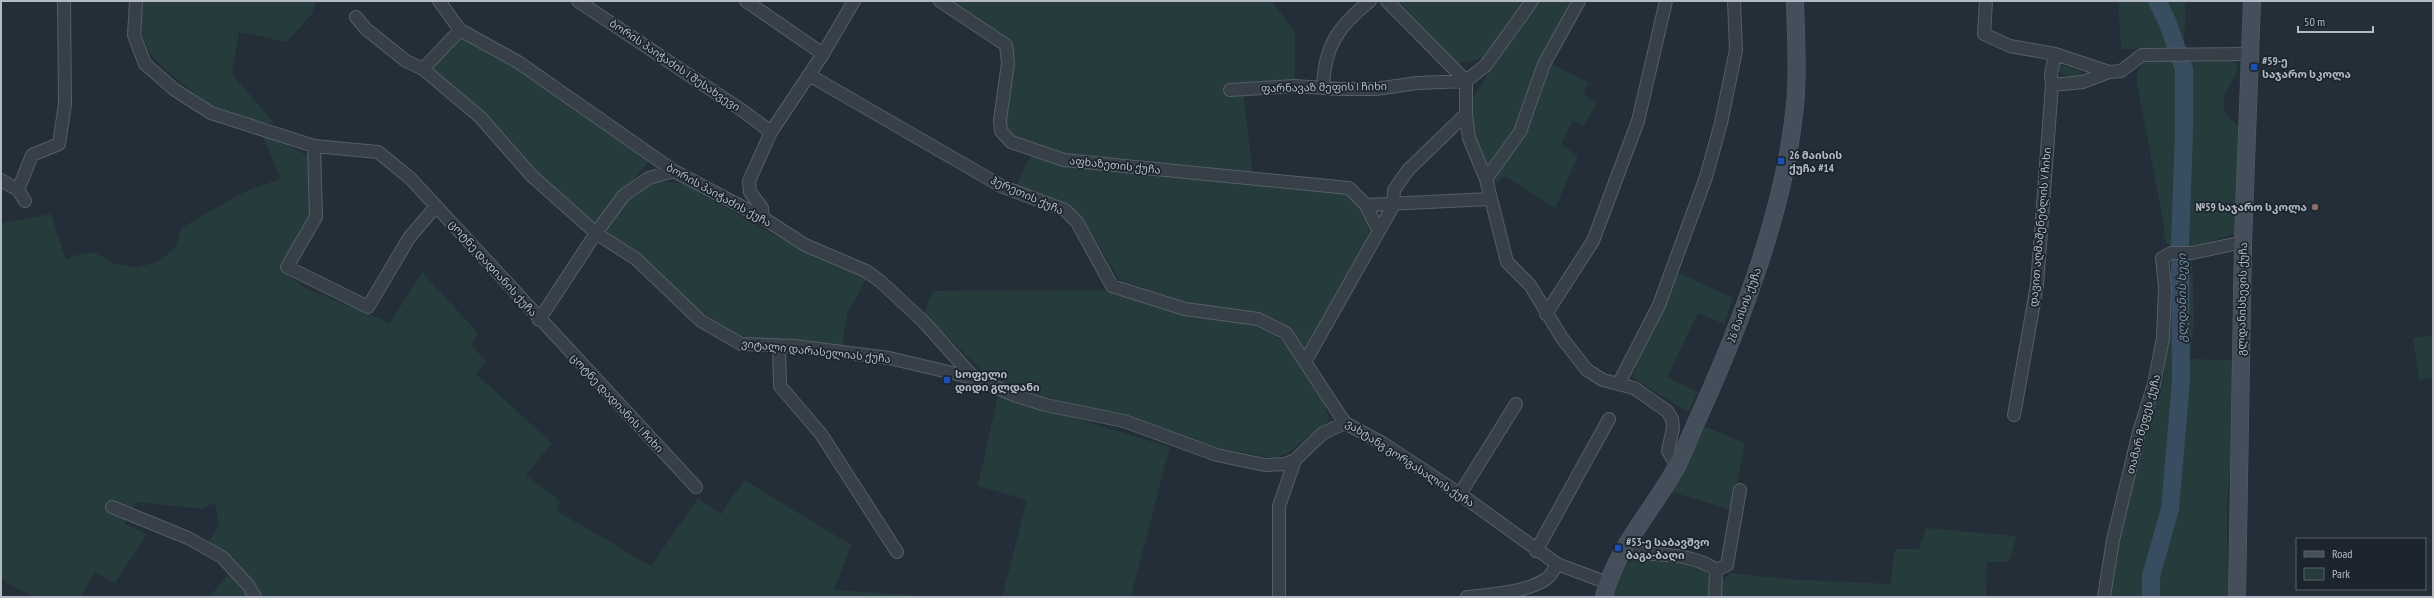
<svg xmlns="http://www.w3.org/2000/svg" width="2434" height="598" font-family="'PT Sans Narrow','Noto Sans Georgian',sans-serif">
<rect width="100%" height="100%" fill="#232e39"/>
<!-- green -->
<path fill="#263b3b" d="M142,1H316L312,14L286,42L239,32L232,74L274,123H248L216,111L167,71L151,55L143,38L140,25Z
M950,1H1272L1295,33V80L1242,82L1253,175L1066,157L1015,139L1004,122L1012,41Z
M1391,1H1577L1548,62L1589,83L1583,94L1597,104L1583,126L1573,121L1561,144L1578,156L1555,208L1505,176L1489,189L1466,121C1467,94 1494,81 1490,53L1483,58L1453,64Z
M2118,1H2186L2184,43L2188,49H2121Z
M461,39L472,42L518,67L650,160L596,225L592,224L530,167L431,68L454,41Z
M2146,61H2235L2238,70C2232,83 2218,100 2226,114C2229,119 2236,123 2240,128L2237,233L2192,248H2171L2163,237L2164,226L2137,83V72Z
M2060,64L2084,73L2086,76C2078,78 2063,78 2058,70Z
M262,134L309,156L310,218L279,269L305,288L390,323L422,272L478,333L471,345L486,361L476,374L552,443L526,475L560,501L557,511L651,566L698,498L721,514L744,480L851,545L834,590L938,597H209L237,565L208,544L219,524L215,503L202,509L136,502L124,524L147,534L115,583L95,572L81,597H32L1,579V223L51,214L66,260L73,256L94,252L113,263L136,268L159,261L176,247L181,228L248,190L281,179Z
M1031,154L1092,169L1347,193C1362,208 1371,213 1368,236L1303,352L1288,328L1191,305L1119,279L1081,216L1069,205L1016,187Z
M659,182L682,183L794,246L849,268L867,278L847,314L842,347L738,336L702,312L639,254L603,231C620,208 629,191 659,182Z
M2171,258H2192L2194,319L2190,359L2235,360L2233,446L2227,502L2228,597H2108C2120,519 2136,449 2163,375L2160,405L2168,342Z
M1677,272L1733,298L1724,324L1698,313L1667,377L1698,392L1688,412L1632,377Z
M1109,290L1249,323L1272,333L1284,342L1325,404L1329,420L1288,453L1274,458L1218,448L1162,429L1033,393L1002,383L984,373L924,313L933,291Z
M2433,335V378L2419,380L2413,338Z
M998,395L1170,447L1131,596L1133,597H1002L1027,500L978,486Z
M1701,425L1745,443L1732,510L1669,491Z
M1926,528L2017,536L2009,562H1987L1986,597H1720L1721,584L1730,573L1788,579L1890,584L1895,549H1919Z
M1662,555L1703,567L1711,580V597H1608C1623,566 1624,557 1662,555Z"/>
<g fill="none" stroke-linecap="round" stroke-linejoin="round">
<!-- river -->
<path stroke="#394d61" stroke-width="18" d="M2151,597V576L2170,509L2181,381L2180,245L2184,131V69L2167,21L2157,1"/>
<!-- street casing -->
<g stroke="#555e67" stroke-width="14">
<path id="street" d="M136,1L134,35L145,64L175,90L211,113L314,146L378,152L410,178L696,487
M439,1L460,30L518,62L674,171L763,218L805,245L866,271L880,281L924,322L974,378
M578,1L743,111L771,132
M746,1L823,54
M940,1L1006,45L1008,63L1000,120L1001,131L1011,142L1064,160L1349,188L1366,205L1378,230
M1387,1L1466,81
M1986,1L1984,34L2010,46L2055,54L2109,72L2121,71L2142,55L2249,54
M356,17L366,29L406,61L423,69L480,117L532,176L596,233L636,259L701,321L741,344L795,346L889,358L974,378L1014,395L1046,405L1124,421L1217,455L1265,465L1285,464L1295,460L1323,433L1345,423
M423,69L460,30
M809,75L1003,187L1065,210L1077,222L1112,286L1185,309L1258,319L1286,333L1305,362
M1466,81V114L1469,138L1486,179L1507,262L1530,285L1562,338L1587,370L1603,380L1634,388L1667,411L1672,419L1673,428L1668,451L1677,466
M1466,81L1486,65L1532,1
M2052,85L2051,74L2055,54
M1323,88C1324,47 1338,26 1370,1
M1230,90L1294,86L1339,89H1376L1417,83L1466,81
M1466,114L1408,170L1394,190L1393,206L1305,362L1345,423L1384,444L1460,494L1557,564L1608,583
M314,146L316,217L287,267L368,307L409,238L436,206
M1486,179L1520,132L1544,64L1579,1
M1,180L18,190
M25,201L18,190L32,155L59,144L65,104L64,1
M1366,205L1490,199
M763,218L762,208L750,192L749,181L771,132L823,54L854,1
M1546,314L1593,241L1638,121L1666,1
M539,320L596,233L624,195L649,178L674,171
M779,346L780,386L821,434L897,552
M1619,383L1659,305L1706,177L1721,123L1736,50L1734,1
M2014,415L2037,285L2052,85L2083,82L2109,72
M1460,494L1516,404
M112,507L188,538L222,557L248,585L255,597
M1536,551L1609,419
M1624,552C1654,555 1691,552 1716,570
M1716,570L1727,565L1740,490
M1279,597V506L1295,460
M1467,597C1488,595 1528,592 1546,579C1551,576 1554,569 1557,564
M1715,597L1716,570
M2104,597L2113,540L2139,432L2154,384L2163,338L2165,287L2162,258L2171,253H2192L2243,242"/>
</g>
<!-- secondary casing -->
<g stroke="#555e67" stroke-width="18">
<path id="secondary" d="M1604,597C1615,549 1654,509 1677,466C1685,450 1691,433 1699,416C1739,328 1781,219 1793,122C1799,82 1796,42 1795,1
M2237,597L2243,242L2252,1"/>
</g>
<!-- street -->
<use href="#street" stroke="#374049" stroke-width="12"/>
<!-- secondary -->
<use href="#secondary" stroke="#454f5c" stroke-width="17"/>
</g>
<!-- markers -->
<g fill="#1a4fb4" stroke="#1c252e" stroke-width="1.5">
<rect x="2250" y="63" width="8" height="8" rx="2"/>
<rect x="1777" y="157" width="8" height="8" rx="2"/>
<rect x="943" y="376" width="8" height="8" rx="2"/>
<rect x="1614" y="544" width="8" height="8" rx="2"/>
</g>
<circle fill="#8d6e63" stroke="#1c252e" stroke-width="1.5" cx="2315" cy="207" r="4"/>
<g text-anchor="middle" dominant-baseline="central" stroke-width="3.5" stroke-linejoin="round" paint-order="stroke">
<!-- poi labels -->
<g font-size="11" font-weight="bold" fill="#b2bbc5" stroke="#1c252e" text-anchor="start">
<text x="2262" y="61">#59-ე<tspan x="2262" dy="13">საჯარო სკოლა</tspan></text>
<text x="1789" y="155">26 მაისის<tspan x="1789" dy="13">ქუჩა #14</tspan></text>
<text x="2307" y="207" text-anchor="end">№59 საჯარო სკოლა</text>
<text x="955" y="374">სოფელი<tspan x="955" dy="13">დიდი გლდანი</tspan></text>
<text x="1626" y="542">#53-ე საბავშვო<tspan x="1626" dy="13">ბაგა-ბაღი</tspan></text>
</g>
<!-- street labels -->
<g font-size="11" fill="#b2bbc5" stroke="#1c252e">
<text transform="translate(675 65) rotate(34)">ბორის პაიჭაძის I შესახვევი</text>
<text transform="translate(1324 87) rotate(-1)">ფარნავაზ მეფის I ჩიხი</text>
<text transform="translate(1115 165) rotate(6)">აფხაზეთის ქუჩა</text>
<text transform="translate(719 195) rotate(29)">ბორის პაიჭაძის ქუჩა</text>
<text transform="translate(1027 195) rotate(24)">ჰერეთის ქუჩა</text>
<text transform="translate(2040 227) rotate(-85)">დავით აღმაშენებლის V ჩიხი</text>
<text transform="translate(493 268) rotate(48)">ცოტნე დადიანის ქუჩა</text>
<text transform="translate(2242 299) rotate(-89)">გლდანისხევის ქუჩა</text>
<text transform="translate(1744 305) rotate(-70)">26 მაისის ქუჩა</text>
<text transform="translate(816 351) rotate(6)">ვიტალი დარასელიას ქუჩა</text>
<text transform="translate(617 403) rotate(47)">ცოტნე დადიანის I ჩიხი</text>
<text transform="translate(2143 424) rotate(-75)">თამარ მეფეს ქუჩა</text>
<text transform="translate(1410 463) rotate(33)">ვახტანგ გორგასალის ქუჩა</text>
</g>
<!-- water labels -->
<g font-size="12" font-style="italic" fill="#748da7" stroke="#1c252e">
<text transform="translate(2181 298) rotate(-90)">გლდანის ხევი</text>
</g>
</g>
<!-- border -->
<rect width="2434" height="598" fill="none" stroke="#b2bbc5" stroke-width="4"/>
<!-- legend -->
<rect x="2296" y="538" width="130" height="52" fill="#1c252e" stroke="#58616a"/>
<rect x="2304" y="551" width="20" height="6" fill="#454f5c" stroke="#58616a"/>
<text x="2332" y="558" font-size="12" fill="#b2bbc5">Road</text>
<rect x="2304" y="568" width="20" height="12" fill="#263b3b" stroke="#58616a"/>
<text x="2332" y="578" font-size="12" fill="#b2bbc5">Park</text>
<!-- scale -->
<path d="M2298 26v6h75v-6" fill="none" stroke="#b2bbc5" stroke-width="2"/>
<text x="2304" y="26" font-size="12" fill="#b2bbc5" stroke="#1c252e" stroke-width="3" paint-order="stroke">50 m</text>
</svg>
